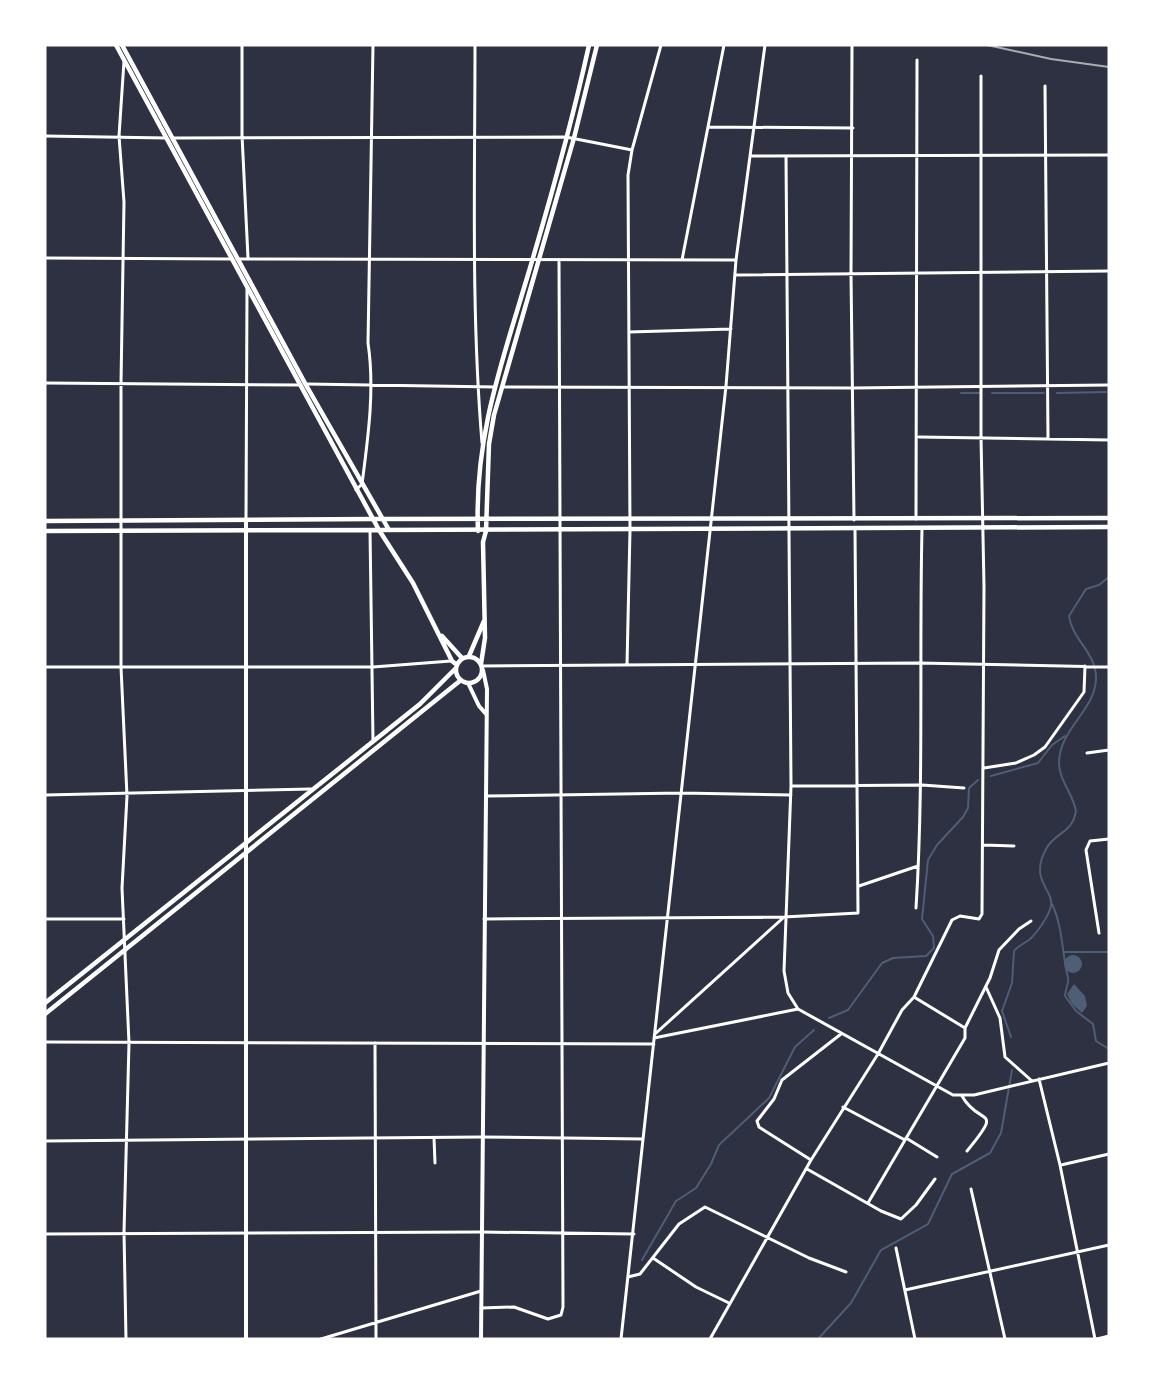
<svg xmlns="http://www.w3.org/2000/svg" width="1154" height="1384" font-family="Jost,sans-serif">
<rect width="100%" height="100%" fill="#2d3142"/>
<!-- water -->
<path fill="#4f5d75" d="M1064 964a9 9 0 1 1 18 0a9 9 0 1 1-18 0Z
M1074,984L1085,996L1087,1006L1082,1013L1072,1004L1067,994Z"/>
<g fill="none" stroke-linecap="round" stroke-linejoin="round">
<!-- stream -->
<path stroke="#4f5d75" stroke-width="2" d="M961,393H979
M992,393H1044
M1057,393L1106,392
M991,776L1038,763L1052,745L1065,736
M1052,904C1063,927 1062,954 1068,978C1069,983 1065,990 1065,996L1076,1011L1093,1024L1096,1041L1109,1049
M1064,952H1109
M829,1018L848,1010L882,963L893,958L926,956L934,948L933,936L922,919L928,860L937,845L963,817L968,808L969,788L978,780
M1011,1037L1002,1011L1012,983L1014,951C1018,946 1023,944 1029,940C1036,934 1050,915 1051,905C1054,890 1029,881 1046,849C1055,832 1072,834 1076,811C1073,794 1059,780 1059,763C1059,729 1095,711 1096,679C1097,653 1072,640 1069,616L1086,589L1099,585L1109,577
M642,1260L676,1201L696,1188L711,1164L719,1145L769,1098L795,1047L814,1030
M818,1339L851,1303L881,1250L928,1224L952,1174L990,1153L1001,1133L1012,1070"/>
<!-- minor -->
<path stroke="#fff" stroke-width="3" d="M242,45V135L248,258
M475,45C475,178 471,311 482,443
M852,45L851,274L854,520
M124,61L119,136L124,202L121,383V667L127,796L122,888L129,1043L124,1232L126,1339
M1045,86L1048,438
M708,127L853,128
M45,136L166,138
M173,138L566,137L632,150
M751,156L1109,155
M786,156L791,786L784,971L788,993L798,1009L953,1095H974L1109,1063
M45,258L231,259
M237,259L736,260
M682,260L724,45
M735,275L1109,271
M629,332L731,329
M45,383L300,385
M307,384L495,387
M502,387L853,388L1109,385
M919,437L1109,440
M356,490L362,484C368,438 375,389 368,343L373,45
M916,519L917,60
M246,520L247,288
M370,530L373,741
M627,665L630,530L628,175L632,150L661,45
M482,666L919,663L1109,667
M45,667H373L451,661
M1087,753L1109,750
M984,768L1016,763L1034,755L1045,747L1084,692L1085,666
M791,786L922,785L964,788
M45,795L311,789
M486,796L681,793L791,795
M983,845L1014,846
M859,886L918,866
M916,908C924,782 919,656 922,529
M45,919H124
M484,919L784,917L858,913L855,529
M1099,933L1086,850L1090,841L1109,839
M986,987L1000,1018L1005,1057L1032,1081
M965,1028L990,978L999,950L1019,929L1031,921
M655,1034L783,918
M654,1038L798,1009
M45,1042L654,1044
M375,1043L376,1339
M1039,1079L1060,1165L1095,1339
M962,1096C979,1127 1005,1105 967,1151
M843,1107L905,1140
M434,1138L435,1163
M906,1138L937,1157
M45,1141L481,1137L643,1139
M811,1160L759,1127L757,1121L774,1099L782,1080L841,1034
M1061,1165L1109,1154
M807,1169L881,1211L901,1219L916,1205L935,1179
M971,1189L1005,1339
M868,1203L965,1038V1028L914,997
M45,1234L481,1232L634,1234
M896,1248L915,1339
M653,1258L696,1287L729,1303
M628,1277L640,1274L679,1224L705,1207L809,1258L846,1272
M905,1290L1109,1245
M481,1308L514,1307L548,1319L561,1315L563,1307L559,260
M321,1339L481,1291
M621,1339L726,386L736,260L765,45
M710,1339L811,1160L878,1054L902,1010L914,997L952,920L960,916L979,919L982,914L984,586L981,437V76
M1097,1339L1109,1336"/>
<!-- tertiary -->
<path stroke="#fff" stroke-width="4" d="M246,520V1339
M468,683L479,706L486,714
M481,1339L487,689L483,670"/>
<!-- secondary -->
<path stroke="#fff" stroke-width="4.5" d="M45,521L373,519
M45,531L379,530L413,583L452,661L457,665
M442,636L462,658
M469,656L484,621
M456 670a13 13 0 1 1 26 0a13 13 0 1 1-26 0Z
M481,664L485,638L483,542L486,531
M45,1003L420,704L456,668
M45,1014L461,680"/>
<!-- primary -->
<path stroke="#fff" stroke-width="4.5" d="M116,45L379,530L1109,527
M122,45L306,385L389,530
M373,519L1109,518
M478,531C474,439 501,365 527,278C550,201 572,123 589,45
M486,531L489,444L494,415L574,138L597,45"/>
<!-- rail -->
<path stroke="#abadb3" stroke-width="2" d="M987,45L1051,59L1109,67"/>
</g>
<!-- border -->
<rect width="1154" height="1384" fill="none" stroke="#ffffff" stroke-width="93"/>
</svg>
